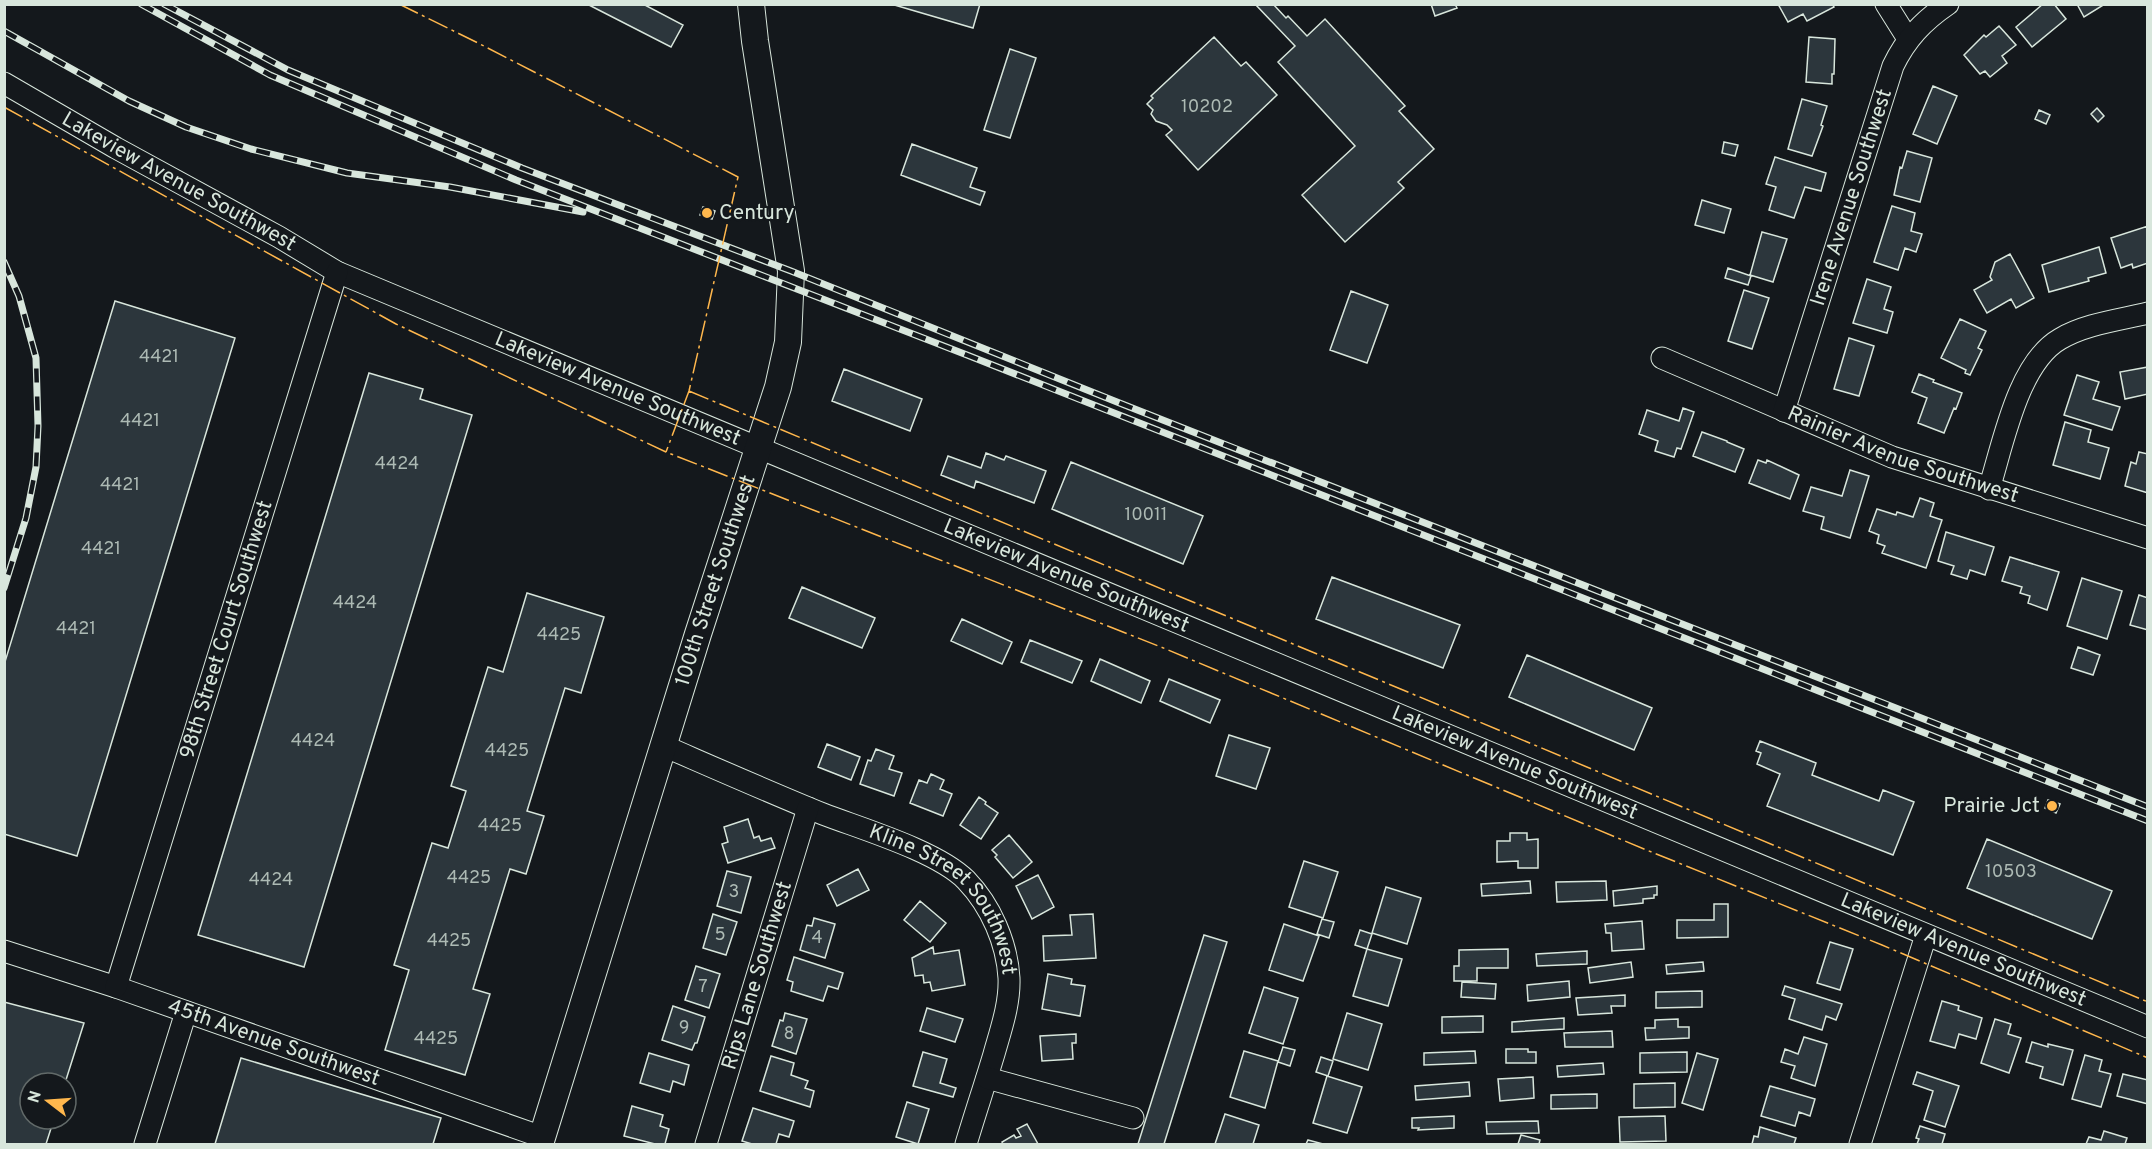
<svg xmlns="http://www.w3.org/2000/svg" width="2152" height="1149" font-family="Overpass,sans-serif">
<rect width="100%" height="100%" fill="#14181c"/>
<!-- building -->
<path fill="#2c363c" stroke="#d8e6dc" stroke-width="1.5" d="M587,4H643L683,25L671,47Z
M891,4H980L973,28Z
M1255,4H1273L1286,18L1288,16L1307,36L1325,19L1405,106L1399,111L1434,149L1398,182L1404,188L1345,242L1302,195L1355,146L1278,62L1295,46Z
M1431,4H1455L1457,8L1435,16Z
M1778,4H1832L1834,7L1807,21L1803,14L1788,22Z
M2043,4H2054L2066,19L2032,47L2016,27Z
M2077,4H2105L2084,17Z
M1999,26L2016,45L2002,56L2007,63L1990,77L1985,71L1980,74L1964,55L1984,35L1986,37Z
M1214,37L1241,66L1246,62L1277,95L1198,170L1166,135L1172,130L1167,125L1156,121L1151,114L1153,110L1147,104L1153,98L1151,96Z
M1809,37L1835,39L1834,74H1832V84L1806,82Z
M1010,49L1036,58L1010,138L984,130Z
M1933,86L1957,96L1937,144L1913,134Z
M1802,99L1827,106L1821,125L1823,126L1812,156L1788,149Z
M2097,108L2104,116L2098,122L2091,114Z
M2039,110L2050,115L2046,124L2035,119Z
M1724,142L1738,145L1735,156L1722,153Z
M912,144L977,168L970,187L985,192L980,205L901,175Z
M1907,151L1932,158L1920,202L1894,195L1900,167L1902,168Z
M1775,157L1826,173L1821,191L1805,187L1794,218L1769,210L1776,187L1766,184Z
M1702,200L1731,209L1724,233L1695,225Z
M1892,206L1915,213L1911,231L1922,234L1916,252L1905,248L1898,270L1874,262Z
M703,207L715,211L712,219L700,215Z
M2148,226V263L2133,268L2132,264L2121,268L2111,238Z
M1762,232L1787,239L1773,282L1750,275Z
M2099,247L2106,273L2088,278L2089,281L2049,292L2042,265Z
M2010,254L2034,298L2016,308L2011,299L1987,313L1974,290L1992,280L1990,277L1995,262Z
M1728,268L1751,276L1748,285L1725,278Z
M1867,279L1891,287L1884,309L1893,312L1887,333L1853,323Z
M1744,290L1769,298L1752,349L1728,341Z
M1351,291L1388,305L1367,363L1330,350Z
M115,301L235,338L77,856L4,834V665Z
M1960,319L1986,331L1978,348L1982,350L1970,375L1965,373L1966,370L1941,358Z
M1849,338L1874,346L1859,396L1834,389Z
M2148,367V394L2125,399L2120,372Z
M844,369L922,399L910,431L832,401Z
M369,373L423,389L420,399L472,415L304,967L198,935Z
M1919,374L1934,380L1933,382L1962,393L1956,409L1954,408L1944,433L1918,423L1927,398L1912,392Z
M2077,375L2099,382L2093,399L2120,407L2112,430L2064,415Z
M1683,408L1694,412L1681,449L1677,448L1674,457L1655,451L1658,441L1639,434L1647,410L1679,421Z
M2065,422L2091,430L2088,442L2109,448L2100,479L2053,465Z
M1702,432L1727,441V442L1744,449L1735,472L1693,456Z
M2139,452L2148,454V493L2125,486L2131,462L2136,464Z
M986,453L1004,460L1006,456L1046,471L1034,503L976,481L974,488L941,475L948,456L981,468Z
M1758,460L1766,463L1767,460L1799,475L1790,499L1749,483Z
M1071,462L1203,516L1183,564L1052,509Z
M1850,470L1869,476L1850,538L1821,529L1824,517L1803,511L1811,487L1842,496Z
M1920,498L1934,503L1930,516L1942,520L1926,568L1882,553L1885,546L1877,543L1879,535L1869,531L1877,509L1896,515L1897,512L1913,517Z
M1946,532L1994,547L1985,575L1970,570L1967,579L1951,574L1954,566L1938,561Z
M2010,557L2059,572L2047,610L2028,603L2030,596L2020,593L2022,587L2002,581Z
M1332,577L1460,625L1443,668L1316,619Z
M2082,578L2122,591L2107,639L2067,626Z
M802,587L875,618L862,648L789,618Z
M527,593L604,617L581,693L565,688L527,811L544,816L526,874L510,869L473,989L490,994L465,1075L385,1050L409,970L394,965L432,843L448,848L466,791L451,786L488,667L503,672Z
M2139,595L2148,598V630L2130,625Z
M962,619L1012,642L1002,664L951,641Z
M1030,640L1082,661L1072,683L1021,662Z
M2078,647L2100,655L2093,675L2071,668Z
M1527,655L1652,708L1634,750L1509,697Z
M1100,659L1150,681L1141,703L1091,681Z
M1169,679L1220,700L1210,723L1160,701Z
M1229,735L1270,748L1256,789L1216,776Z
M1760,741L1816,763L1812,775L1879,801L1883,790L1914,802L1893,855L1767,806L1780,774L1757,764L1761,753L1756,751Z
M827,744L860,757L851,780L818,767Z
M876,749L894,756L889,769L902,773L894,796L860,784L868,760L871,761Z
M931,774L944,780L940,789L952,794L943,816L910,803L919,780L927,783Z
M979,797L986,802L985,804L998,813L981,839L960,825Z
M2048,800L2060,804L2056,813L2045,808Z
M748,819L754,838L759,836L761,841L771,838L775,848L728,863L722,844L728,842L724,827Z
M1510,833H1527V840L1538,839V868H1518V861L1497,862V841H1510Z
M1009,835L1032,862L1013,878L995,857L997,855L992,850Z
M1987,839L2112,891L2092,939L1967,888Z
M1304,861L1338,872L1323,918L1289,907Z
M858,869L869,890L837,906L827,885Z
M727,871L751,877L741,913L717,906Z
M1038,875L1054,907L1032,919L1016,886Z
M1530,881L1531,893L1482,896L1481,884Z
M1606,881L1607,900L1557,902L1556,882Z
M1657,886V895H1654V898L1643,899V903L1614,906L1613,891Z
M1386,887L1421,898L1407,944L1372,933Z
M920,901L946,923L930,942L904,920Z
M1714,904H1728V937L1677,938V920H1714Z
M713,914L737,922L726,955L703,948Z
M1093,914L1096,958L1044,961L1043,936L1072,935L1070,915Z
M814,918L835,924L825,958L800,950L807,925L812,926Z
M1322,919L1334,922L1329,938L1317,934Z
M1642,921L1644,949L1612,951L1611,933H1606L1605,924Z
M1284,924L1319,936L1303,981L1269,970Z
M1360,930L1372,934L1367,949L1355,945Z
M1204,935L1227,942L1164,1144H1138Z
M1830,942L1853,949L1840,990L1817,983Z
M933,947L934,954L959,950L965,985L932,991L930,982L924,983L923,975L915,976L912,958Z
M1367,949L1402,959L1388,1006L1353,996Z
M1508,949V968H1477V981H1454V966H1459V950Z
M1587,951V964L1537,966L1536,954Z
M794,957L843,973L838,989L828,986L823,1001L791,991L793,982L787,980Z
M1631,962L1633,977L1590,983L1588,968Z
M1703,962L1704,971L1667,974L1666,965Z
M696,966L720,974L709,1008L685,1000Z
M1048,974L1072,979L1071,984L1085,986L1080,1016L1042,1009Z
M1569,981L1570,997L1528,1001L1527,985Z
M1462,982L1496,984L1495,999L1461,997Z
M1785,986L1842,1004L1836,1020L1826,1016L1822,1030L1789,1019L1795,999L1782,995Z
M1264,987L1298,998L1283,1044L1249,1033Z
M1702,991V1007L1656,1008V992Z
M1625,995V1006H1611L1612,1013L1578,1015L1576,998Z
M1942,1001L1959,1006L1958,1010L1982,1018L1976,1039L1959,1034L1955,1048L1930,1041Z
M4,1002L84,1023L65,1083H30V1119H54L46,1144H4Z
M673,1006L705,1017L697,1043H695L692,1050L662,1040Z
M927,1008L963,1019L955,1042L920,1031Z
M785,1013L807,1019L796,1054L772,1046L780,1020L783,1021Z
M1347,1013L1382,1024L1368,1070L1333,1059Z
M1483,1016V1032L1442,1033V1017Z
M1564,1018V1029L1512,1032V1022Z
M1678,1019V1027H1689V1038L1646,1040L1645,1028H1655V1020Z
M1995,1019L2011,1024L2008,1034L2021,1038L2009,1073L1981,1063Z
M1612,1031L1613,1047H1565L1564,1033Z
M1076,1034V1043H1072L1073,1059L1042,1061L1040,1036Z
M1804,1037L1827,1044L1815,1086L1791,1078L1795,1066L1781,1062L1785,1049L1798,1054Z
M2032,1042L2048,1047V1044L2073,1050L2063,1085L2040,1078L2043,1067L2026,1062Z
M1283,1047L1295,1050L1290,1066L1278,1062Z
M1506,1049H1528V1052H1536V1063H1506Z
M1244,1051L1278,1061L1265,1108L1230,1097Z
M1475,1051L1476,1063L1424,1065V1053Z
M923,1052L947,1059L940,1083L956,1088L953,1097L913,1086Z
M1687,1052V1072L1640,1073V1053Z
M649,1053L689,1065L684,1085L673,1081L670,1092L640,1083Z
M1697,1053L1718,1059L1703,1110L1682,1103Z
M2085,1055L2102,1060L2099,1071L2111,1074L2101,1107L2072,1099Z
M771,1056L794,1063L791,1075L808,1081L805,1088L814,1091L810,1107L760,1091Z
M1321,1057L1333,1061L1328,1076L1316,1072Z
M241,1058L441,1118L433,1144H215Z
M1603,1063L1604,1074L1558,1077L1557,1066Z
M1917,1072L1959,1086L1945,1127L1924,1120L1933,1091L1913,1084Z
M2123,1074L2148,1080V1104L2117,1096Z
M1327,1076L1362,1087L1347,1133L1313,1123Z
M1533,1077L1534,1098L1500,1101L1498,1079Z
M1469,1082L1470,1096L1416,1100L1415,1086Z
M1675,1083V1107L1634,1108V1084Z
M1770,1086L1815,1099L1810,1116L1799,1112L1795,1126L1761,1116Z
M1597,1094V1108L1551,1109V1095Z
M907,1102L929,1109L918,1144L896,1137Z
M632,1106L663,1115L660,1126L669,1129L665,1144H655L624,1136Z
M753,1108L794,1121L789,1137L779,1134L776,1144H752L742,1141Z
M1225,1114L1259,1125L1253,1144H1215Z
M1454,1116V1128L1418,1130L1419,1128H1412V1118Z
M1665,1116L1666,1141L1620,1142L1619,1117Z
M1538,1121L1539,1133L1487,1134L1486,1122Z
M1027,1124L1038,1144H1003L1002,1142L1014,1135L1016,1138L1021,1136L1017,1129Z
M1920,1126L1945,1134L1942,1144H1917L1919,1139L1916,1138Z
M1760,1127L1796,1138L1794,1144H1752L1754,1136L1758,1137Z
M2104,1131L2127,1138L2125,1144H2086L2089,1137L2101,1140Z
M1521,1135L1540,1140L1539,1144H1518Z
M1308,1140L1323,1144H1306Z"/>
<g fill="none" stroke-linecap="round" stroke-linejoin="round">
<!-- minor casing -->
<g stroke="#d8e6dc" stroke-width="23">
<g id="minor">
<path d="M1886,4L1908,39"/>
<path id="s1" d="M4,83L116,148L279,237L337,272L2148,1027"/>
<path id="s2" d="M1662,358L1892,457L2148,538"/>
<path id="s3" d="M1784,411L1893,66C1906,39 1923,21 1948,4"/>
<path d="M1989,489C2003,444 2018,363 2060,339C2085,324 2119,320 2148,313"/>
<path id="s4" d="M664,746C717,769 769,792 823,814C862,829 937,851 966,880C991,906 1007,943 1009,978C1010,1004 1001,1029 994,1054C985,1084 975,1114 966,1144"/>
<path id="s5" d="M4,951L116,987L542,1137"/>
<path id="s6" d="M116,987L337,272"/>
<path d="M987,1078L1133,1118"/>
<path d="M145,1144L186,1012"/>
<path id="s7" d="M706,1144L808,808"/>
<path d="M1860,1144L1926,935"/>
</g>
</g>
<!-- major casing -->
<g stroke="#d8e6dc" stroke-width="28">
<g id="major">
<path id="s8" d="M540,1144L698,634L778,387L788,342L791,271L755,41L751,4"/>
</g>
</g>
<!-- minor -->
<use href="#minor" stroke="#14181c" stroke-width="21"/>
<!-- major -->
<use href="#major" stroke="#14181c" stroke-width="26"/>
<!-- rail casing -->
<g stroke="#d8e6dc" stroke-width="7">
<path id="rail" d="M141,4L270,75L516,180L967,355L2148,821
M164,4L288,70L522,168L791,271L1117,402L2148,807
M4,31L129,101L186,127L251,149L347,173L450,187L583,212
M4,262L19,296L36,358L38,426L36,467L26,518L4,588"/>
</g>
<!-- rail -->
<use href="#rail" stroke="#14181c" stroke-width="4.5" stroke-dasharray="14" stroke-linecap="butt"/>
<!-- power -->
<path stroke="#ffb74d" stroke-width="1.5" stroke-dasharray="21 4.5 3 4.5" stroke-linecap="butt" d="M399,4L478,43L738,177L689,391L666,452
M4,107L396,324L666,452L1161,647L1644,849L1882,945L2148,1058
M689,391L2148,1002"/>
</g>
<!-- markers -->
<g fill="#ffb74d" stroke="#14181c" stroke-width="2">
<circle cx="707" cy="213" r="6"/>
<circle cx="2052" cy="806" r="6"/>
</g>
<g text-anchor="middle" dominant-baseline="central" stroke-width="4.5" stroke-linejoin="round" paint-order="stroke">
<!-- number labels -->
<g font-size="18" fill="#adbab4">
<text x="1207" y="107">10202</text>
<text x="159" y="357">4421</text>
<text x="140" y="421">4421</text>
<text x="397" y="464">4424</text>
<text x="120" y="485">4421</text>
<text x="1146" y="515">10011</text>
<text x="101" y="549">4421</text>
<text x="355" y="603">4424</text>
<text x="76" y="629">4421</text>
<text x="559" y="635">4425</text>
<text x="313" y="741">4424</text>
<text x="507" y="751">4425</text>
<text x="500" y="826">4425</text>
<text x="2011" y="872">10503</text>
<text x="469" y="878">4425</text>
<text x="271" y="880">4424</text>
<text x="734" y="892">3</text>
<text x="720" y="935">5</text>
<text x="817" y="938">4</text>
<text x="449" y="941">4425</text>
<text x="703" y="987">7</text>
<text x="684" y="1028">9</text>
<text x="789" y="1034">8</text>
<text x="436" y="1039">4425</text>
</g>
<!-- street labels -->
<g font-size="21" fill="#d8e6dc" stroke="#14181c">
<text stroke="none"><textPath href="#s1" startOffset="201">Lakeview Avenue Southwest</textPath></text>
<text stroke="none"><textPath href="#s3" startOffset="224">Irene Avenue Southwest</textPath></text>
<text stroke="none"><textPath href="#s1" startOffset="687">Lakeview Avenue Southwest</textPath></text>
<text stroke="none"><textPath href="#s2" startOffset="260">Rainier Avenue Southwest</textPath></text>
<text stroke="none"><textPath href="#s1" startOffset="1173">Lakeview Avenue Southwest</textPath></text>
<text stroke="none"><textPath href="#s8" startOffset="590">100th Street Southwest</textPath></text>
<text stroke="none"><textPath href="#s6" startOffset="374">98th Street Court Southwest</textPath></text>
<text stroke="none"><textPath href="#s1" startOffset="1659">Lakeview Avenue Southwest</textPath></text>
<text stroke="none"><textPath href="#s4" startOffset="330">Kline Street Southwest</textPath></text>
<text stroke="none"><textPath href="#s1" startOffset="2145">Lakeview Avenue Southwest</textPath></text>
<text stroke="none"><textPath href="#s7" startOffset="176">Rips Lane Southwest</textPath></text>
<text stroke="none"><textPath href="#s5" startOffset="285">45th Avenue Southwest</textPath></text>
</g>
<!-- poi labels -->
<g font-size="21" fill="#d8e6dc" stroke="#14181c" text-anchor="start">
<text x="719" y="213">Century</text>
<text x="2040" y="806" text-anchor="end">Prairie Jct</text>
</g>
</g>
<!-- border -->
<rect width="2152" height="1149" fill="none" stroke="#d8e6dc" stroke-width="12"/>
<!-- north arrow -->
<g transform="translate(48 1101) rotate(287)"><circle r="28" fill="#14181c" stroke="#626a69" stroke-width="1.5"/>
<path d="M0-4.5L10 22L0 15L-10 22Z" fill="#ffb74d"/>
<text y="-9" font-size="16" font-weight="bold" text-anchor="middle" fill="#d8e6dc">N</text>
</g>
</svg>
